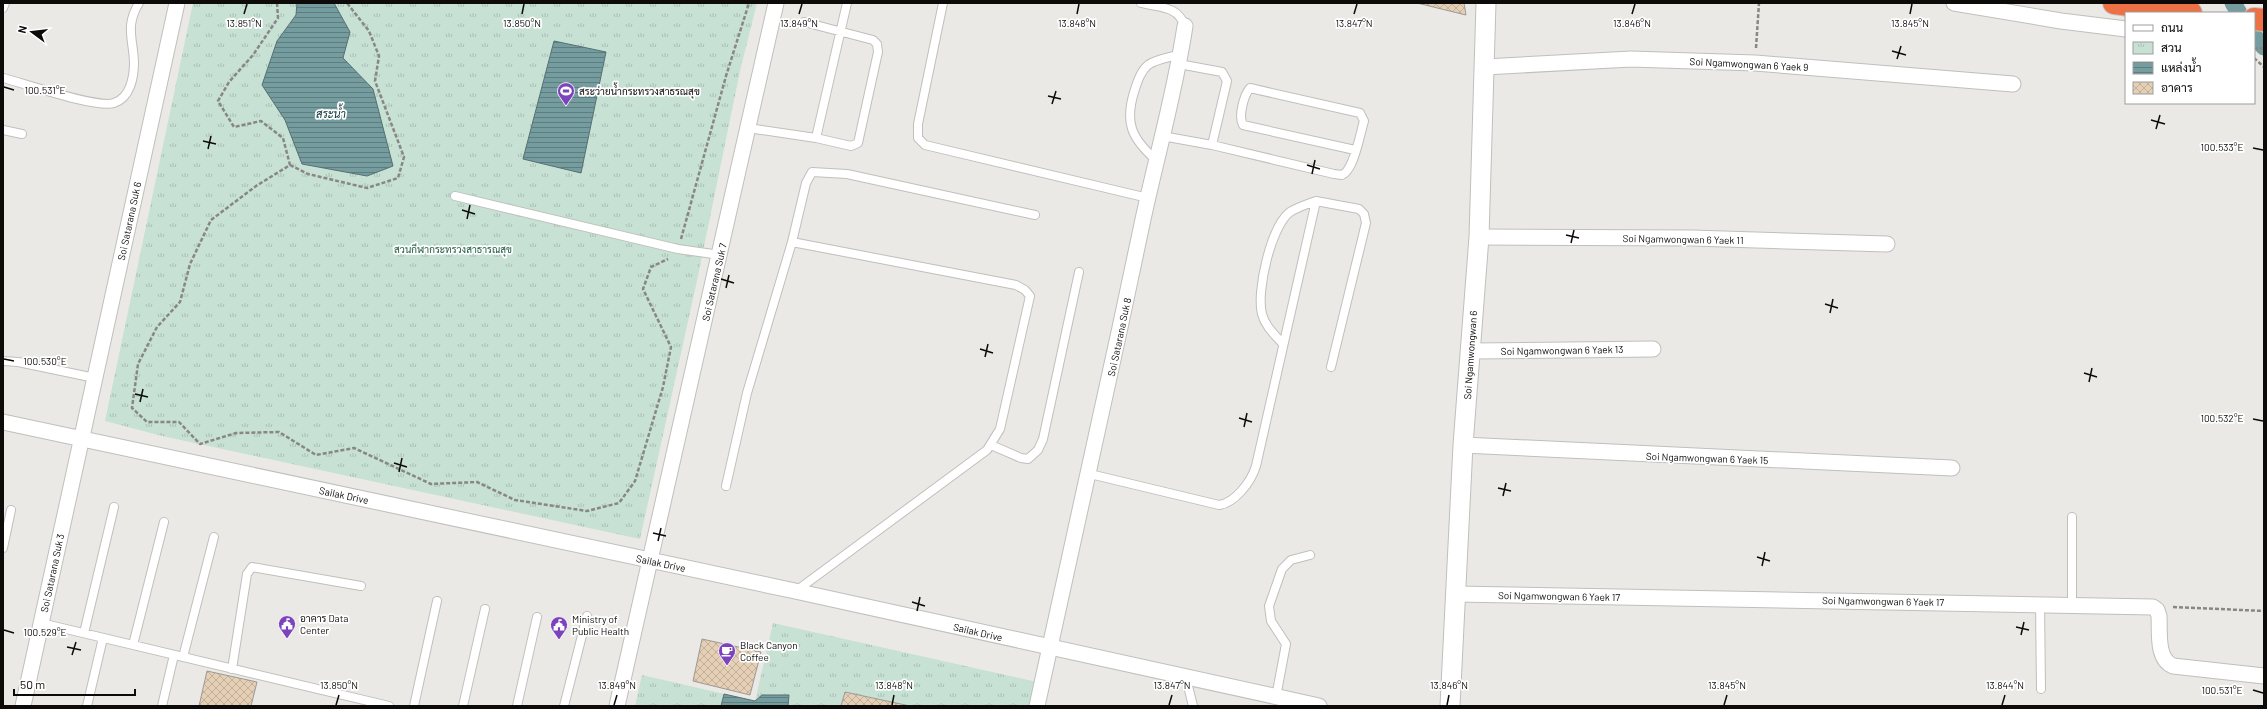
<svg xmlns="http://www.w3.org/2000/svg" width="2267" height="709" font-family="Barlow,Sarabun,sans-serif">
<defs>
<pattern id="park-tufts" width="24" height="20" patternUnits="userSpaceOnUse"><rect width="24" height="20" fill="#c7e1d4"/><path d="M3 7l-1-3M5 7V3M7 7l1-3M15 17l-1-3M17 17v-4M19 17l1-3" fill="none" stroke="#aac0b5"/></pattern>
<pattern id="water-rules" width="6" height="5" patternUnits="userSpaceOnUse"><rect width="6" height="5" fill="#759c9e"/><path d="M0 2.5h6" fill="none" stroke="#5e7d7f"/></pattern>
<pattern id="building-cross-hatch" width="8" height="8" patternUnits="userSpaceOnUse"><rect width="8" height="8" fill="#e5cfb5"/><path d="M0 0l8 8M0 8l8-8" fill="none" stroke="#c3b09a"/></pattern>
</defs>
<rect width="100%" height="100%" fill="#ebe9e6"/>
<!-- park -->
<path fill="url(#park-tufts)" d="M193,3H757L740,71L698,276L640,539L162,436L105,421Z
M773,623L1037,682L1032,706H635L642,675L755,701Z"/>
<!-- water -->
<path fill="url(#water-rules)" stroke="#567072" d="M297,3H334L350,32L343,58L373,89L393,166L367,176L302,164L285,120L262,85L277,41L296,15Z
M554,41L606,52L581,173L523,159Z
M724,694L755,701L762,695H789L788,706H721Z"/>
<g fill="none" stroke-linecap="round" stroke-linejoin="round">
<!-- canal -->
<path stroke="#759c9e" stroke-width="17" d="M2233,3L2239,13
M2254,36L2264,47"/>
</g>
<!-- building -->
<path fill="url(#building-cross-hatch)" stroke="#9c9997" d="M1417,3H1464L1466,15Z
M702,639L761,652L750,695L693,681Z
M207,671L257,682L251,706H199Z
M845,692L910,706H841Z"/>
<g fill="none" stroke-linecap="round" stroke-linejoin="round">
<!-- service casing -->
<g stroke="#c0bfbc" stroke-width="10">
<path id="service" d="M943,3L918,124V138L925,145L1148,198
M1141,3C1160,8 1177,5 1185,26
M3,8L5,3
M1179,64L1222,72L1227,81L1212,145L1334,174L1342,175C1354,170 1360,134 1364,121L1360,113L1250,88C1244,95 1238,116 1243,125L1355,150
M3,78C23,83 98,109 114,103C130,98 134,78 134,62C133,38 125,26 139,3
M748,128L816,138L851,146L858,143L878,52L877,44L873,40L804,22
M3,130L22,134
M1162,136L1212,145
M816,138L847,3
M1156,160C1131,138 1124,122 1135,89C1138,80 1141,71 1148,65C1156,59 1172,57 1181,54
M455,196L678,249L720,255
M792,242L806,183L812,172L847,174L1035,215
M1283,344C1274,334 1265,326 1262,314C1256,292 1271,226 1290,212C1298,207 1307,204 1316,201
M3,361L18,362L95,378
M991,445L1021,458L1028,459L1038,450L1043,439L1079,272
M1090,474L1219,505C1235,503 1251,482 1256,466L1316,201L1359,209L1364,214L1366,223L1331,367
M726,486L747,393L792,242L1016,285L1025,290L1030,296L1000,429L987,450L796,591
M3,548L11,510
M2040,604L2041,689
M2072,605V517
M41,623L389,706
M84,633L114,507
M133,645L164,522
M183,657L214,537
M232,669L247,574L252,567L361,586
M1186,678L1193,706
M1276,697L1286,644L1271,621L1269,606L1282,569L1291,560L1310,555
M87,706L103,638
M162,706L174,655
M414,706L437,601
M463,706L485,609
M517,706L537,617
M564,706L587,616"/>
</g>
<!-- minor casing -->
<g stroke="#c0bfbc" stroke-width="17">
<path id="minor" d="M1954,3L2061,21L2126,29
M1485,67L1631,59L1755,63L2013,84
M1479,237L1692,238L1887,244
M1471,351L1653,349
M3,422L795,591L1319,706
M1463,445L1952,468
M1455,594L2153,607L2157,610L2159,616C2160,632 2156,659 2173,666L2264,676
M23,706L177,3
M617,706L776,3
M1037,706C1073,546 1108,385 1142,224C1156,158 1175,93 1185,26"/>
</g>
<!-- tertiary casing -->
<g stroke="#c0bfbc" stroke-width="21">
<path id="tertiary" d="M1450,706L1463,445L1479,237L1486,3"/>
</g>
<!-- motorway casing -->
<g stroke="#c5c4c4" stroke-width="24">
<path id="motorway" d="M2114,3L2191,13
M2254,19L2264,20"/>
</g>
<!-- path -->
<path stroke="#898785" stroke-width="2.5" stroke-dasharray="4 2" stroke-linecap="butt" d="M277,3L278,18L253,55L229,82L218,101L234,127L261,121L283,138L290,165L256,186L211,220L190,264L180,302L157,327L138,364L132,408L147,422H179L200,444L236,433L279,432L316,455L354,448L431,484L477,482L515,500L587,511L619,503L635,481L663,387L671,347L643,289L651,267L668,259
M1756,48L1759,3
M2254,49L2264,48
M2254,58L2264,67
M290,165L308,174L367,188L398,178L404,157L375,81L379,56L369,31L347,3
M681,239L726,76L749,3
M2173,607L2264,611"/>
<!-- service -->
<use href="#service" stroke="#fff" stroke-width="8"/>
<!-- minor -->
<use href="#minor" stroke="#fff" stroke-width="15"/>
<!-- tertiary -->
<use href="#tertiary" stroke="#fff" stroke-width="19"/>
<!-- motorway -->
<use href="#motorway" stroke="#ee7145" stroke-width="22"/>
</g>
<!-- ticks -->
<path fill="none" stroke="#0c0b0a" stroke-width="1.5" d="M244,14L247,4M522,14L524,4M799,14L802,4M1077,14L1079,4M1354,14L1357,4M1632,14L1635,4M1910,14L1912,4M1892,51L1906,55M1897,59L1901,46M4,87L14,90M1048,96L1061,99M1052,104L1056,91M2151,120L2165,124M2156,129L2160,115M203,141L216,144M2253,148L2263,150M208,149L211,136M1307,165L1320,169M1312,174L1315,160M462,210L475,214M467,219L470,205M1566,235L1579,238M1571,243L1574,230M721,279L734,283M726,288L729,275M1825,304L1838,308M1830,313L1833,299M980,349L993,353M985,357L988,344M4,359L14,361M2084,373L2097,377M2089,382L2092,368M135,394L148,397M140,402L143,389M1239,418L1252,422M2253,419L2263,421M1244,427L1247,413M394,463L407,467M399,472L402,458M1498,488L1511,491M1503,496L1506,483M653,533L666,536M658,541L661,528M1757,557L1770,561M1762,566L1765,552M912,602L925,606M917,611L920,597M2016,627L2029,630M4,630L14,633M2021,635L2024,622M67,647L81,650M72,655L76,642M2253,690L2263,693M336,705L339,695M614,705L617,695M892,705L894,695M1169,705L1172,695M1447,705L1449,695M1724,705L1727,695M2002,705L2005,695"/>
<!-- icons -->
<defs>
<g id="stadium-pin" transform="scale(0.9)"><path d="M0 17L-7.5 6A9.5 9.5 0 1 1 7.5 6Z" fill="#7b44bb" stroke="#fff"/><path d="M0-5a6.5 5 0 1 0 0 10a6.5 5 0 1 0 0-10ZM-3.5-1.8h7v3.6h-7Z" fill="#fff"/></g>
<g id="civic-pin" transform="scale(0.9)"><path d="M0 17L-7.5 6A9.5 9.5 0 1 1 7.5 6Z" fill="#7b44bb" stroke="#fff"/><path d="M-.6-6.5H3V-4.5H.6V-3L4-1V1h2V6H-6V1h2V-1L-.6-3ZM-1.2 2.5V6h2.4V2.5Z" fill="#fff"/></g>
<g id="cafe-pin" transform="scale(0.9)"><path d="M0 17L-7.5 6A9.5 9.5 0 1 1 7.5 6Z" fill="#7b44bb" stroke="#fff"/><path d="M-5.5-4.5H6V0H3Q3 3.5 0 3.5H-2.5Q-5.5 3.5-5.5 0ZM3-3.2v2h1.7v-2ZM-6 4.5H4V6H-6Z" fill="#fff"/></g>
</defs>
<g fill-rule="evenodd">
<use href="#stadium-pin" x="566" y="91"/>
<use href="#civic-pin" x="287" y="624"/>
<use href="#civic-pin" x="559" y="625"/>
<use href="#cafe-pin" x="727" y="651"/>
</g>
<g text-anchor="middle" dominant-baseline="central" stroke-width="3.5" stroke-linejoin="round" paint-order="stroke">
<!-- street labels -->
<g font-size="10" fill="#0c0b0a" stroke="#fff">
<text transform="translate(1749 64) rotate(3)">Soi Ngamwongwan 6 Yaek 9</text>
<text transform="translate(129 221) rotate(-78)">Soi Satarana Suk 6</text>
<text transform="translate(1683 239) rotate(1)">Soi Ngamwongwan 6 Yaek 11</text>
<text transform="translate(714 282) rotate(-77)">Soi Satarana Suk 7</text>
<text transform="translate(1119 337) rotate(-78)">Soi Satarana Suk 8</text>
<text transform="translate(1562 350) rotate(-1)">Soi Ngamwongwan 6 Yaek 13</text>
<text transform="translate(1470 355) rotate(-86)">Soi Ngamwongwan 6</text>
<text transform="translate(1707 458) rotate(2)">Soi Ngamwongwan 6 Yaek 15</text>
<text transform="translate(344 495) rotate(12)">Sailak Drive</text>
<text transform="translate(661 563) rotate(12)">Sailak Drive</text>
<text transform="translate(52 573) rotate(-78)">Soi Satarana Suk 3</text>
<text transform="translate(1559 596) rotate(1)">Soi Ngamwongwan 6 Yaek 17</text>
<text transform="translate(1883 601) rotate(1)">Soi Ngamwongwan 6 Yaek 17</text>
<text transform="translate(978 632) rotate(13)">Sailak Drive</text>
</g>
<!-- poi labels -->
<g font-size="10" fill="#0c0b0a" stroke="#fff" text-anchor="start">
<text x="579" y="91">สระว่ายน้ำกระทรวงสาธรณสุข</text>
<text x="300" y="618">อาคาร Data<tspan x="300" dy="12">Center</tspan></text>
<text x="572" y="619">Ministry of<tspan x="572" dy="12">Public Health</tspan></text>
<text x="740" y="645">Black Canyon<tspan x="740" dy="12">Coffee</tspan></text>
</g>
<!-- park labels -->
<g font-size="10" fill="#225d45" stroke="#fff">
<text x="453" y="249">สวนกีฬากระทรวงสาธารณสุข</text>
</g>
<!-- water labels -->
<g font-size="11" font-style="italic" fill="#063032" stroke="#fff">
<text x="331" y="113">สระน้ำ</text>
</g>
</g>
<g font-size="10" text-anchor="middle" fill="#0c0b0a" stroke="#fff" stroke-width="3.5" stroke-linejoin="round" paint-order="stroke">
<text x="244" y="27">13.851°N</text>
<text x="522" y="27">13.850°N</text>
<text x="799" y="27">13.849°N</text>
<text x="1077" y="27">13.848°N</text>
<text x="1354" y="27">13.847°N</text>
<text x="1632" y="27">13.846°N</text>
<text x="1910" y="27">13.845°N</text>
<text x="45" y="94">100.531°E</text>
<text x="2222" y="151">100.533°E</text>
<text x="45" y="365">100.530°E</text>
<text x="2222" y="422">100.532°E</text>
<text x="45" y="636">100.529°E</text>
<text x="339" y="689">13.850°N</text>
<text x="617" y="689">13.849°N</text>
<text x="894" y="689">13.848°N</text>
<text x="1172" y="689">13.847°N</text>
<text x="1449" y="689">13.846°N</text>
<text x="1727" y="689">13.845°N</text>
<text x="2005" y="689">13.844°N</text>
<text x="2222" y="694">100.531°E</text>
</g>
<!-- border -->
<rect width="2267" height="709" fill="none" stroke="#0c0b0a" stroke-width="8"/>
<!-- legend -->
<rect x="2125" y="12" width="130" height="92" fill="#ffffff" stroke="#9e9d9d"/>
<rect x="2133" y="25" width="20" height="6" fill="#ffffff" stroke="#9e9d9d"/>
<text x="2161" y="32" font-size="12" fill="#0c0b0a">ถนน</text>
<rect x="2133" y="42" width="20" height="12" fill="url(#park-tufts)" stroke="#9e9d9d"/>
<text x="2161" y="52" font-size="12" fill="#0c0b0a">สวน</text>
<rect x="2133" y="62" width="20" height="12" fill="url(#water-rules)" stroke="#9e9d9d"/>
<text x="2161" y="72" font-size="12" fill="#0c0b0a">แหล่งน้ำ</text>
<rect x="2133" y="82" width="20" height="12" fill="url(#building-cross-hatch)" stroke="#9e9d9d"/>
<text x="2161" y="92" font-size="12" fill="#0c0b0a">อาคาร</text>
<!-- north arrow -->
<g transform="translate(32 32) rotate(285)" stroke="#ffffff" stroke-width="3" paint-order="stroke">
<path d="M0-3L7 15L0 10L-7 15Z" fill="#0c0b0a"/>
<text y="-6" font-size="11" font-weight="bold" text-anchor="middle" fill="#0c0b0a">N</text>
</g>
<!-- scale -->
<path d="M14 689v6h121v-6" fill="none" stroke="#0c0b0a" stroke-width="2"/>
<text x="20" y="689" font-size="12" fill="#0c0b0a" stroke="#ffffff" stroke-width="3" paint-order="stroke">50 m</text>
</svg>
